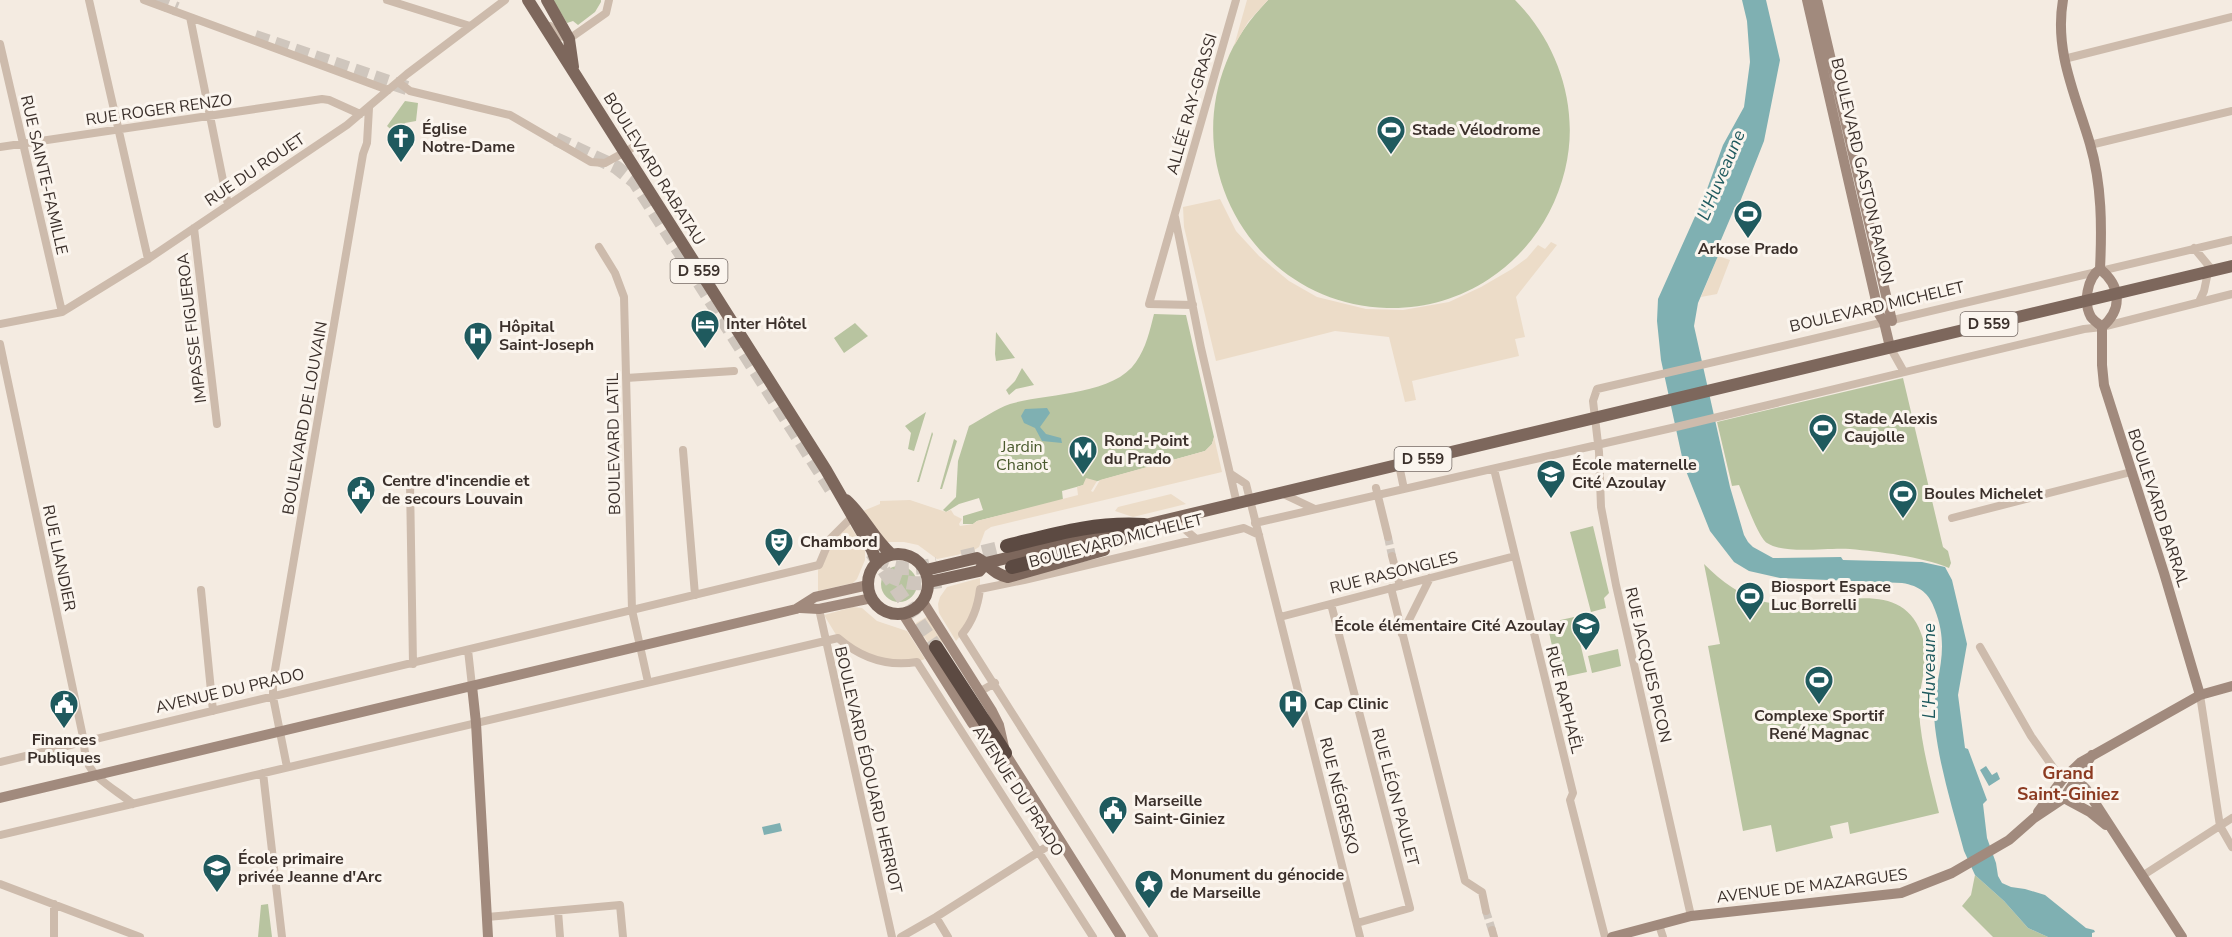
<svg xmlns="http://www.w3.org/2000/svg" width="2232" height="937" font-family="'Nunito Sans',sans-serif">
<rect width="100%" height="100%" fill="#f4ebe1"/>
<!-- green -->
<path fill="#b8c4a0" d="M553,0H601V2L595,12L578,25L573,21L567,23Z
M1268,0H1515C1559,44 1580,109 1565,170C1554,215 1528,253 1489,279C1459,299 1423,309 1387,308C1263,305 1180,178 1226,63C1235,39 1250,19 1268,0Z
M405,101L418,103L416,121L405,123L396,134L387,126Z
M1154,314L1186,315L1214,437L1212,444L1205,451L1062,491L1063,500L977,521L973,524H963V516L983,510L979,498L959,504L946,512L943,510L956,497L958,461L969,426C982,419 996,409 1010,404C1046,393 1113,396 1136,362C1146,348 1150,330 1154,314Z
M855,323L868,336L844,353L834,338Z
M996,332L1015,358L996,361L995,354Z
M1022,368L1034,385L1016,389L1009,395L1006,390L1015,381Z
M1903,378L1943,547L1948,551L1951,563L1949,568C1920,556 1880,552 1850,549C1829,547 1785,555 1767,543C1758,537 1744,497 1739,485L1732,486L1717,422Z
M926,412L914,451L908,449L911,433L905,426Z
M932,432L933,434L919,482H917Z
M954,439L957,441L942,489H940Z
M1593,526L1609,593L1604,598L1606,608L1591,612L1570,532Z
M1704,564C1721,581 1742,597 1765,602C1775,604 1786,605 1797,605C1841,603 1906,578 1923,639C1930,662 1918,687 1919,711C1921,745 1931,780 1939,813L1850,834L1848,822L1830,826L1833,838L1776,852L1771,825L1743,831L1708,646L1720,644Z
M881 584a18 18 0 1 1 36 0a18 18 0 1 1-36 0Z
M1574,617L1587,672L1559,678L1547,623Z
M1618,649L1621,666L1592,673L1588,656Z
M1975,875L2004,901L2028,928L2048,937H1993L1962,906L1971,895Z
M268,904L272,937H258L261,905Z"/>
<!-- plaza -->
<path fill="#ecdcc8" d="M1247,0H1268L1248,22L1234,46Z
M1220,199L1236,231L1259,256L1289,281L1317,297L1366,309L1403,310L1449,302L1481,287L1512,269L1527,258L1538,245L1545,249L1551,242L1557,245L1516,297L1525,337L1515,339L1519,356L1412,381L1416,400L1405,402L1389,337L1335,331L1216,361L1184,227L1183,207Z
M1718,256L1730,260L1717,294L1701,297Z
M1214,437L1222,472L991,527L985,531L979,547L974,550L957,555L937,559L918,545L904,542H886L863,511L880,504V501L910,500L946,512L951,510L954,515L962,519L959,524L960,526L973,524L977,521L1078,495L1077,487L1083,485L1086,478L1097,481L1091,491L1093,492L1100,480L1205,451L1212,444Z
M1171,494L1186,504L1133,517L1115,511L1118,507Z
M847,521L865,549V560L857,579L853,583L818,591V571L821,556Z
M980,578V589L966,629L956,641L939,613L938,604L940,597L947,587Z
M853,607L862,608L877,621L907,631L925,659L917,662L878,661L838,638L824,615Z
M928,616L943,642L933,649L916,626V623Z"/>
<!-- water -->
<path fill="#7fb0b2" d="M1742,0H1766L1780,60L1764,141L1738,207H1735L1715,254L1718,256L1698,303L1694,326L1730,487L1744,535L1748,542L1753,547L1773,558L1841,557L1843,560L1922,562L1945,567L1952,580L1967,644L1958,695L1965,748L1968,749L1987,800L1983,804L1987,838L1996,863L1998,876L2002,883L2011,887L2025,889L2045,895L2086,928L2094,930L2095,932L2092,933V937H2048L2028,928L2004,901L1975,875L1964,851C1953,810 1940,769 1935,727C1930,683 1953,656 1935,610C1929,593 1920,586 1902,583L1780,578L1749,571L1734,562L1710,531L1684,466L1661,360L1657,321L1658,299L1706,192L1723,145L1744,107L1750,62L1747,21Z
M1047,408L1050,413L1040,427L1046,434L1061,438L1062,443L1042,441L1035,428L1024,423L1021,416L1025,409Z
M373,482L374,491L353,492L352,483Z
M1986,766L1992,775L1997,772L2000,779L1989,786L1980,770Z
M780,823L782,831L764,835L762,827Z"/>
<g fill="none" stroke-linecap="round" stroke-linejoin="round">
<!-- street-tunnel -->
<path stroke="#cfc6bd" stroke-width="8" stroke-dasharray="8 4" stroke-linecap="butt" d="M1388,537L1392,556
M1486,911L1492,930"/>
<!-- highway-tunnel -->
<path stroke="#cfc6bd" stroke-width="14" stroke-dasharray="14 7" stroke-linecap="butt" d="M155,0L177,9
M255,37L407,88
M556,139L616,167L635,182L831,489
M872,553L936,647
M962,557L1007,546
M876,558C895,572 916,569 937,564
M888,574C905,586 922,584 941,581"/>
<!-- street -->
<path stroke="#cdbbac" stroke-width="8" d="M89,0L148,259
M144,0L388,90
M387,0L470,26
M190,17L228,205
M550,26L561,36L569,39L606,13L609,0
M0,44L62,312
M2064,59L2232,17
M398,82L410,91L510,115L591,162L605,163L632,148
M2090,145L2232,111
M0,147L322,99L329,100L360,114
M1175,217L1201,348L1237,504
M194,228L217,424
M599,247L615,273L624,297L632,610L648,682
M2194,248L2213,271
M2199,302L2204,291L2208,272
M1193,305L1149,304L1236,0
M0,324L62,312L148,259L347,125L407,74L505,0
M0,344L82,732C84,741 84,752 87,761C93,779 118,791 133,804
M1890,347L1904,372
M626,378L734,371
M683,450L695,595
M1399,465L1404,489
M1494,469L1573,793L1570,800L1605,937
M1231,474L1246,484L1360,937
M410,483L413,664
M1376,488L1388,537
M1281,493L1315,509
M1952,518L2131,472
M1173,519L1195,538
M1255,523L1676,427L2084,329L2102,327L2232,294
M1392,556L1400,586
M1391,588L1465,881L1482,892L1486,911
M201,590L213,711
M1331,604L1410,908L1357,923
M819,609L892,937
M1280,617L1515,556
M1402,634L1430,578
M1980,647L2031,736L2062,780
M468,650L472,686
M979,692L995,683
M2200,695L2220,826L2232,847
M0,762L819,565L830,539L852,517
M287,767L273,697V682L363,154L367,143L369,108
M263,773L282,937
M0,835L838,638C861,658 887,667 917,662L1093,937
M2142,876L2232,818
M0,884L140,937
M558,911L560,937
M1691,916L1616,585L1601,507L1599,452L1593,401L1597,389C1809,341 2020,289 2232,240
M487,917L620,905L623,937
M936,917L948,937
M1659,925L1663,937
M1492,930L1494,937
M54,937V904
M901,937L936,917L1059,839
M1154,937L962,634C973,621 978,606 980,589L1024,580L1244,528L1259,535"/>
<!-- secondary -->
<path stroke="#a18a7d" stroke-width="10" d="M1807,0L1879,314L1884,322L1890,347
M1817,0L1892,321
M2063,0C2054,52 2076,96 2090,144C2102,185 2102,227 2100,269
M2100,269C2121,286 2123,309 2102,327V365L2104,385L2164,573L2200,695
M2100,269C2087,278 2083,303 2091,317C2094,321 2099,324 2102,327
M923,602L992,711L999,725L1004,747
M800,608L819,609L872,598
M903,614L972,723L981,734L1005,753L1121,937
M472,686L476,723L488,937
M2071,778L2077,780L2086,789L2182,937
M0,798L796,609L815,597L868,585
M2064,798L2090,812L2106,825
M2038,812L2062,780L2081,762L2200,695L2232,686
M1612,937L1691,916L1901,893L1952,873L2009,840L2034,818L2064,798L2092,755"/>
<!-- primary -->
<path stroke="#7d675c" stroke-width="12" d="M528,0L826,470L872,550L877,563
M547,0L569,39L573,67
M846,500C864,516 873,538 891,554
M868 584a30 30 0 1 1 60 0a30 30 0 1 1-60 0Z
M926,570L977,558C990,565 993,574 1008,577L1104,550
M929,582L979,571L986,563L2232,266"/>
<!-- highway -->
<path stroke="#5c4a42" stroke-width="14" d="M1007,546C1055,534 1094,522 1144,525
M1012,567L1121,539L1144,525
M936,647L1005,753"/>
</g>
<!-- icons -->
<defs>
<g id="stadium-pin" transform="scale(1.5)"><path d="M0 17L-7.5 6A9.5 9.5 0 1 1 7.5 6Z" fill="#1f5a5e" stroke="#fbf5ee"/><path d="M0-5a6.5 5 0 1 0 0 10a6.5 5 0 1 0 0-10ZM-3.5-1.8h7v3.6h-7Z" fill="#fff"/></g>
<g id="church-pin" transform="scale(1.5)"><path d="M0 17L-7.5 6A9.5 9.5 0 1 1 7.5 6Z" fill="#1f5a5e" stroke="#fbf5ee"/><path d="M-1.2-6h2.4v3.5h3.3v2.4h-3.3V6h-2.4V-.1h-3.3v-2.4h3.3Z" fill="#fff"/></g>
<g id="hotel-pin" transform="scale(1.5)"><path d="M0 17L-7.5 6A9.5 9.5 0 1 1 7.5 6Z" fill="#1f5a5e" stroke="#fbf5ee"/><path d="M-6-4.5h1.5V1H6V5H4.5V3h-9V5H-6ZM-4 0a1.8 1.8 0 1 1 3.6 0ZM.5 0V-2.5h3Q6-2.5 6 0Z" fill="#fff"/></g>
<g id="hospital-pin" transform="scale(1.5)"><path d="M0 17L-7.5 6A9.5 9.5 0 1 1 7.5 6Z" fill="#1f5a5e" stroke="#fbf5ee"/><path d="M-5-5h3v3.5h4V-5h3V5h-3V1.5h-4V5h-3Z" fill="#fff"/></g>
<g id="metro-pin" transform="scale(1.5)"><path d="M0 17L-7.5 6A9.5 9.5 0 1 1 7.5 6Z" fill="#1f5a5e" stroke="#fbf5ee"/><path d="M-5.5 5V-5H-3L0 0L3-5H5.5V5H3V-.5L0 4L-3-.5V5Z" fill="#fff"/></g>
<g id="school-pin" transform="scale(1.5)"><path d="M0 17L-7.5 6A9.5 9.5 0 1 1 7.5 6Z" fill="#1f5a5e" stroke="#fbf5ee"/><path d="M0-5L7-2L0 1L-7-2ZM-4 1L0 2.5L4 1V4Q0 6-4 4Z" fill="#fff"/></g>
<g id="civic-pin" transform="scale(1.5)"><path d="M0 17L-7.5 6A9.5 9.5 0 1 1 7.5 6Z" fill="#1f5a5e" stroke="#fbf5ee"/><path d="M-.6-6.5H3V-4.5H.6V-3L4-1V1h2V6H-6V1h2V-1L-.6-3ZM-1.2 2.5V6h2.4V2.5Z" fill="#fff"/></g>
<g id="theatre-pin" transform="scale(1.5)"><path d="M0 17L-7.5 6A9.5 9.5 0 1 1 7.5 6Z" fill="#1f5a5e" stroke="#fbf5ee"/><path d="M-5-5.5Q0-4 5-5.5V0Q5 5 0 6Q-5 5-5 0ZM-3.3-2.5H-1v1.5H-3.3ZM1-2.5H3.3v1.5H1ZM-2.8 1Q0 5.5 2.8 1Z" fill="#fff"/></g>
<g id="sight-pin" transform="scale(1.5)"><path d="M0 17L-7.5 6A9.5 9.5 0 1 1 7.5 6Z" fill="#1f5a5e" stroke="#fbf5ee"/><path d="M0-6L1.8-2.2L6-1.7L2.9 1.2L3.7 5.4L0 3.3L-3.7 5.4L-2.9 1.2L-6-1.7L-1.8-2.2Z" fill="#fff"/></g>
</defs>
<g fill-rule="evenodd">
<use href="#stadium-pin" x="1391" y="130"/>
<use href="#church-pin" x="401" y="138"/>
<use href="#stadium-pin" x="1748" y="214"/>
<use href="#hotel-pin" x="705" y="324"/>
<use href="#hospital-pin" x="478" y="336"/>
<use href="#stadium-pin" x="1823" y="428"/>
<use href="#metro-pin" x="1083" y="450"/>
<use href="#school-pin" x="1551" y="474"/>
<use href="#civic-pin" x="361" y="490"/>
<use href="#stadium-pin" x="1903" y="494"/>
<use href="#theatre-pin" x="779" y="542"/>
<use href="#stadium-pin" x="1750" y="596"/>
<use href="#school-pin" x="1586" y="626"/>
<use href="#stadium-pin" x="1819" y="680"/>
<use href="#civic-pin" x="64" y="704"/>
<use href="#hospital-pin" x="1293" y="704"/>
<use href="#civic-pin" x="1113" y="810"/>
<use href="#school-pin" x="217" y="868"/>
<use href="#sight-pin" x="1149" y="884"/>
</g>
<g text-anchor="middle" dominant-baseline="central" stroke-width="6" stroke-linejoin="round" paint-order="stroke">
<!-- shield labels -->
<g fill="#fbf5ee" stroke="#756b66" stroke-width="1.5">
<rect x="670.5" y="259" width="57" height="24" rx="4.5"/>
<rect x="1960.5" y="312" width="57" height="24" rx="4.5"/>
<rect x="1394.5" y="447" width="57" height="24" rx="4.5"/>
</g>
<g font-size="15" font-weight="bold" fill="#3b302b">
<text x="699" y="271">D 559</text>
<text x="1989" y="324">D 559</text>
<text x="1423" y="459">D 559</text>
</g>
<!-- street labels -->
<g font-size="16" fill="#3b302b" stroke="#fbf5ee">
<text transform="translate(1192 104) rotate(-74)">ALLÉE RAY-GRASSI</text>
<text transform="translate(159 110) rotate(-8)">RUE ROGER RENZO</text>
<text transform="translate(654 169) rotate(58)">BOULEVARD RABATAU</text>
<text transform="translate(255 170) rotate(-34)">RUE DU ROUET</text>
<text transform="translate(1862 171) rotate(77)">BOULEVARD GASTON RAMON</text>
<text transform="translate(44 175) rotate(77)">RUE SAINTE-FAMILLE</text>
<text transform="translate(1877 307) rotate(-13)">BOULEVARD MICHELET</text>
<text transform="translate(192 328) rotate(-97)">IMPASSE FIGUEROA</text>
<text transform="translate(305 418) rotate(-80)">BOULEVARD DE LOUVAIN</text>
<text transform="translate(614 444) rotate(-91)">BOULEVARD LATIL</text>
<text transform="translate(2158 508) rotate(72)">BOULEVARD BARRAL</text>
<text transform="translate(1116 541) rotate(-14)">BOULEVARD MICHELET</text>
<text transform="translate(59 558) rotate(78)">RUE LIANDIER</text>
<text transform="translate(1394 573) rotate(-14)">RUE RASONGLES</text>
<text transform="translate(1648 665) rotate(77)">RUE JACQUES PICON</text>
<text transform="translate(230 691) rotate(-13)">AVENUE DU PRADO</text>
<text transform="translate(1564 700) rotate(76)">RUE RAPHAËL</text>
<text transform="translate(868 770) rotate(77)">BOULEVARD ÉDOUARD HERRIOT</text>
<text transform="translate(1018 791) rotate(57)">AVENUE DU PRADO</text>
<text transform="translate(1339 796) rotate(76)">RUE NÉGRESKO</text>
<text transform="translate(1395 797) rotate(75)">RUE LÉON PAULET</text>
<text transform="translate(1812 886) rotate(-7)">AVENUE DE MAZARGUES</text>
</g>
<!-- poi labels -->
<g font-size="16" font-weight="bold" fill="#3b302b" stroke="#fbf5ee" text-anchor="start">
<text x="422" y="129">Église<tspan x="422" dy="18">Notre-Dame</tspan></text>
<text x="1412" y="130">Stade Vélodrome</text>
<text x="1748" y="249" text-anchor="middle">Arkose Prado</text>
<text x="726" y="324">Inter Hôtel</text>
<text x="499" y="327">Hôpital<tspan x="499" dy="18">Saint-Joseph</tspan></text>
<text x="1844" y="419">Stade Alexis<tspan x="1844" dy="18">Caujolle</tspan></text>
<text x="1104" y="441">Rond-Point<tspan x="1104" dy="18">du Prado</tspan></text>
<text x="1572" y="465">École maternelle<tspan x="1572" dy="18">Cité Azoulay</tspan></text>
<text x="382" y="481">Centre d'incendie et<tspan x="382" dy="18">de secours Louvain</tspan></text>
<text x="1924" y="494">Boules Michelet</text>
<text x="800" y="542">Chambord</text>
<text x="1771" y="587">Biosport Espace<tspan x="1771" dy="18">Luc Borrelli</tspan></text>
<text x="1565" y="626" text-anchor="end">École élémentaire Cité Azoulay</text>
<text x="1314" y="704">Cap Clinic</text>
<text x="1819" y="716" text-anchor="middle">Complexe Sportif<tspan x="1819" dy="18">René Magnac</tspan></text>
<text x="64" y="740" text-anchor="middle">Finances<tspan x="64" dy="18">Publiques</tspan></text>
<text x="1134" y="801">Marseille<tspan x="1134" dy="18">Saint-Giniez</tspan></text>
<text x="238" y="859">École primaire<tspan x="238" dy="18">privée Jeanne d'Arc</tspan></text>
<text x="1170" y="875">Monument du génocide<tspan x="1170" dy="18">de Marseille</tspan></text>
</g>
<!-- park labels -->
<g font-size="16" fill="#4a5a2e" stroke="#fbf5ee">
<text x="1022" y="447">Jardin<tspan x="1022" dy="18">Chanot</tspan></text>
</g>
<!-- water labels -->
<g font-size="18" font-style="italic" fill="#1f5a5e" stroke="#fbf5ee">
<text transform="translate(1721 175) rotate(-67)">L'Huveaune</text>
<text transform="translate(1929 671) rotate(-90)">L'Huveaune</text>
</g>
<!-- neighbourhood labels -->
<g font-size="18" font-weight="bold" fill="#8c3b22" stroke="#fbf5ee">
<text x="2068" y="773">Grand<tspan x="2068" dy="21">Saint-Giniez</tspan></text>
</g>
</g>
</svg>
